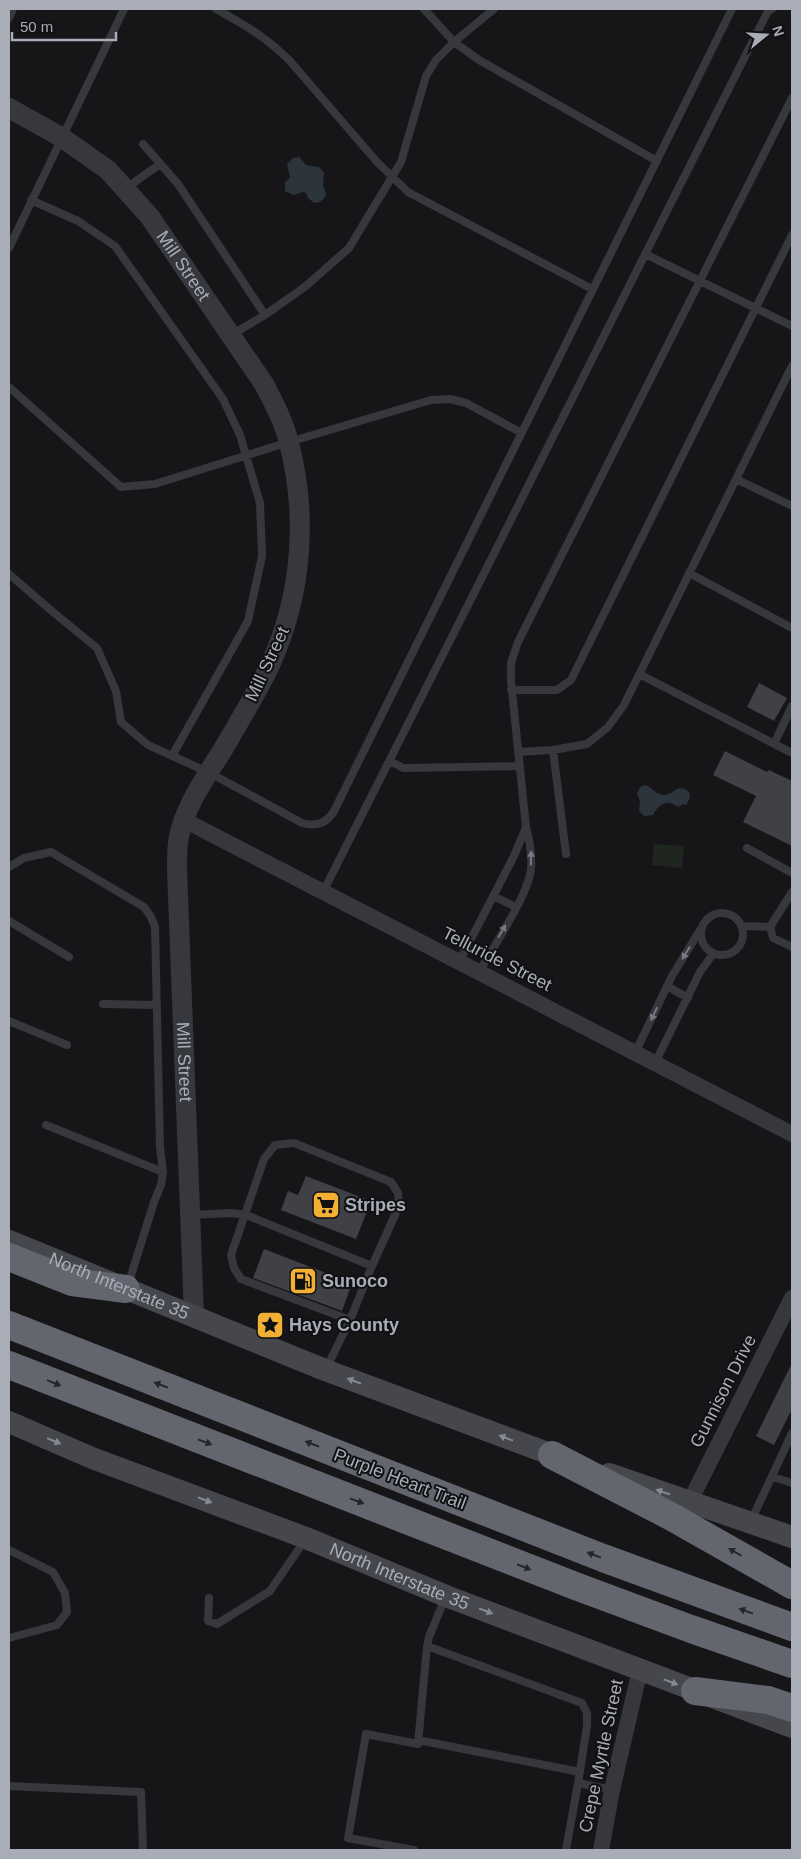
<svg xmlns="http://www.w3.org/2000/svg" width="801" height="1859" font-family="Arial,sans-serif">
<rect width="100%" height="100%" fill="#161618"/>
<!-- green -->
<path fill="#1e261f" d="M654,844L684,846L682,868L652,865Z"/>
<!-- water -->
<path fill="#2c353c" d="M299,157L306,165L319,167L324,173L323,186L326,193L325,197L320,202L314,203L308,198L306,193L302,192L294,195L285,191V182L290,178L287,164L293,158Z
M645,785C652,787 655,794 663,795C674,795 678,782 689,792L690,798L686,805L683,804L678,807C666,798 659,804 653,815L644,816L639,811L640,801L637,794L640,787Z"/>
<!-- building -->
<path fill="#404145" d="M759,683L787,698L774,721L747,707Z
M725,751L767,772L769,770L792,781V846L743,822L756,796L713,775Z
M306,1176L371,1201L356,1239L281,1210L288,1191L298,1195Z
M264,1249L352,1283L342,1311L253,1278Z
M792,1363V1409L774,1445L756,1436Z"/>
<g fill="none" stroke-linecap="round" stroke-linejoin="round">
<!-- service -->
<path stroke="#37383d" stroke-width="8" d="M216,9C245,25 266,37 290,61L377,162L408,192L592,289
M424,9L454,42L479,60L657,161
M9,18L13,9
M143,144L178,184L265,315
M125,189L160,164
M31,200L78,221L115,246L223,399L240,435L260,503L262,556L248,621L172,756
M9,248L124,9
M645,254L792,326
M231,335L265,315L306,286L349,248L401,162L426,76L436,60L454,42L494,9
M9,387L121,487L155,484L289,442L431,400L450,399L466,403L520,432
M736,479L792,506
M689,573L792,628
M9,574L53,612L97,648L116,691L121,722L148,745L210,773L302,823C316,827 327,823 334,811L732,9
M639,674L792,753
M511,690H557L571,680L792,235
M774,744L792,706
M553,750L566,854
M518,752L553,750L587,744L608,727L624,705L792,366
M390,761L403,768L520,766
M747,848L792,873
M9,867L24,858L51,852L144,907L151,917L155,927L160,1147L163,1172L161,1185L154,1202L128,1285
M323,892L768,11L772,9
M792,892L770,927L773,938L792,947
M493,896L516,907
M701 934a21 21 0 1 1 42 0a21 21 0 1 1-42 0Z
M9,921L69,957
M742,926L770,927
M459,962L514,856L526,827
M479,972C493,947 528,896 531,869C532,854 530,841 526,827L511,681V663L518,642L792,98
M667,986L688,998
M103,1004L157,1005
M9,1021L67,1045
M635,1053L672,976L700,930
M655,1063L700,972L713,954
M46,1125L163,1172
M191,1215L231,1213L246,1215L372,1266
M326,1369L350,1320L372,1266L399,1206L398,1193L391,1182L294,1143L275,1145L264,1159L231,1255L234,1268L241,1279L350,1320
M773,1477L792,1483
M751,1521L792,1433
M9,1550L53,1572L65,1593L67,1612L57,1625L9,1638
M209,1598L208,1621L217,1624L270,1591L305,1540
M445,1598L429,1637L427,1646L582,1703L587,1713V1726L578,1783L612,1790
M418,1740L580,1772
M9,1786L141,1792L143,1850
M414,1850L348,1838L366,1734L418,1744L427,1646
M566,1850L578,1783"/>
<!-- minor -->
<path stroke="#37383d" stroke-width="16" d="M184,820L792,1134
M690,1501L792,1298
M601,1850L612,1790L640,1670"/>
<!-- tertiary -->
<path stroke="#37383d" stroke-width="20" id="s1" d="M9,108L61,137L108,170L150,217L264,384C274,403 284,422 289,443C308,516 302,596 270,665C258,691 242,716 228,741C210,772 183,806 178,842C177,851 177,860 177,869L194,1316"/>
<!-- secondary -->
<g stroke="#45474d" stroke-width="22">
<path id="s2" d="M9,1241L325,1370L569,1461"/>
<path id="s3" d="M9,1422L92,1458L306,1538L446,1596L792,1727"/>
<path d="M609,1474L792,1537"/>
</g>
<!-- motorway -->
<path stroke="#63666e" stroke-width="28" d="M9,1257L72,1282L126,1289
M9,1325L603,1558L792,1627
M9,1365L578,1587L691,1629L792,1664
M552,1455L672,1517L792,1585
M695,1691L768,1700L792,1708"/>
</g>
<!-- one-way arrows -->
<defs><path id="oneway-solid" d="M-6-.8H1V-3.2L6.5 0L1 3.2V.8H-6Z" transform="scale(1.25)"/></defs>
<g fill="#757881">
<use href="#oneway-solid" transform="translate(531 858) rotate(-89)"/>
<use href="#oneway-solid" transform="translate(502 931) rotate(-60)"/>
<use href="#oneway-solid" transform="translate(686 953) rotate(122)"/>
<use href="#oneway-solid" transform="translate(654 1014) rotate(115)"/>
</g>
<g fill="#858993">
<use href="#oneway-solid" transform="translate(354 1381) rotate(-159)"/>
<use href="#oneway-solid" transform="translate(506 1438) rotate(-159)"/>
<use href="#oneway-solid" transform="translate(54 1441) rotate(23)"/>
<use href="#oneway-solid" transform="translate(663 1492) rotate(-161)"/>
<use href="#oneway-solid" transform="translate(205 1500) rotate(21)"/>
<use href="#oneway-solid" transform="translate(486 1611) rotate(21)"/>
<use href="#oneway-solid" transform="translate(671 1682) rotate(21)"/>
</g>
<g fill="#26262a">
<use href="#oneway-solid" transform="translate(54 1383) rotate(22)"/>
<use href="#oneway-solid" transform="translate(161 1385) rotate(-159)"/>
<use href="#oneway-solid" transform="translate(205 1442) rotate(21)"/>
<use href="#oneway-solid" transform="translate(312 1444) rotate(-159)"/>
<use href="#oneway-solid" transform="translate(357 1501) rotate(21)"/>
<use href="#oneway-solid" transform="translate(735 1552) rotate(-150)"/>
<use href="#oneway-solid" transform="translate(594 1555) rotate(-159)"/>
<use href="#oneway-solid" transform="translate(524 1567) rotate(21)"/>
<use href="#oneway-solid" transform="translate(746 1611) rotate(-160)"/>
</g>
<!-- icons -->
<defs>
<g id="supermarket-square" transform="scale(1.4375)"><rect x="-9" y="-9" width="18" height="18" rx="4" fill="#f2b134" stroke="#111113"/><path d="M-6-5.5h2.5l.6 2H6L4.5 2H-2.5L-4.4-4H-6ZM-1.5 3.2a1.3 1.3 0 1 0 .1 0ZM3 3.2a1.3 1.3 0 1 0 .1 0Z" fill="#111"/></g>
<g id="fuel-square" transform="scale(1.4375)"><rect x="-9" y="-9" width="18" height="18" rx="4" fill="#f2b134" stroke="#111113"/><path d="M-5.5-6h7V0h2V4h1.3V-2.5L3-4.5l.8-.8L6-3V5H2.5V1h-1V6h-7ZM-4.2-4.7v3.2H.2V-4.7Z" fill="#111"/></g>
<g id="sight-square" transform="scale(1.4375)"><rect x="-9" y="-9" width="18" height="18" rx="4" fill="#f2b134" stroke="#111113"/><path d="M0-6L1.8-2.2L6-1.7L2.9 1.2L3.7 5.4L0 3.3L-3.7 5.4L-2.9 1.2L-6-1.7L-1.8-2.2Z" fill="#111"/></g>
</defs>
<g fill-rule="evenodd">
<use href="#supermarket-square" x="326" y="1205"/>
<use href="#fuel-square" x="303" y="1281"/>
<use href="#sight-square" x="270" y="1325"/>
</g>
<g text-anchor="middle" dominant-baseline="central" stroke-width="4" stroke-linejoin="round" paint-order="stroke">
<!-- street labels -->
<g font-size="18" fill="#a8adb8" stroke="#111113">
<text stroke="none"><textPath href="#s1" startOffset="239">Mill Street</textPath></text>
<text transform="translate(267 664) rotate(-65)">Mill Street</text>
<text transform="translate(497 959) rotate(27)">Telluride Street</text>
<text stroke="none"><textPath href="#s1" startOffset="1094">Mill Street</textPath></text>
<text stroke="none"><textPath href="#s2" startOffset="119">North Interstate 35</textPath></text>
<text transform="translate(723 1391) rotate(-63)">Gunnison Drive</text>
<text transform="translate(400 1479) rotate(21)">Purple Heart Trail</text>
<text stroke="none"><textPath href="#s3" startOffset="420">North Interstate 35</textPath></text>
<text transform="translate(601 1756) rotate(-78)">Crepe Myrtle Street</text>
</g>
<!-- poi labels -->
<g font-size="18" font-weight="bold" fill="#a8adb8" stroke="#111113" text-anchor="start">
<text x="345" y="1205">Stripes</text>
<text x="322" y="1281">Sunoco</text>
<text x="289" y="1325">Hays County</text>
</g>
</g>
<!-- border -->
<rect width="801" height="1859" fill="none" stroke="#a8adb8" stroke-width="20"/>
<!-- north arrow -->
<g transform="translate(766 35) rotate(72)" stroke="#111113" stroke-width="4" paint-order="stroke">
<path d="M0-4L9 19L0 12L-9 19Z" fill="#a8adb8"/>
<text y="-8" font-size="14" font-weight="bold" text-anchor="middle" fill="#a8adb8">N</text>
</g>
<!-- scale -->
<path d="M12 32v8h104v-8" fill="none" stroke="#a8adb8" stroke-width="2.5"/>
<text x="20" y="32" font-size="15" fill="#a8adb8" stroke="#111113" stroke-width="4" paint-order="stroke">50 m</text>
</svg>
